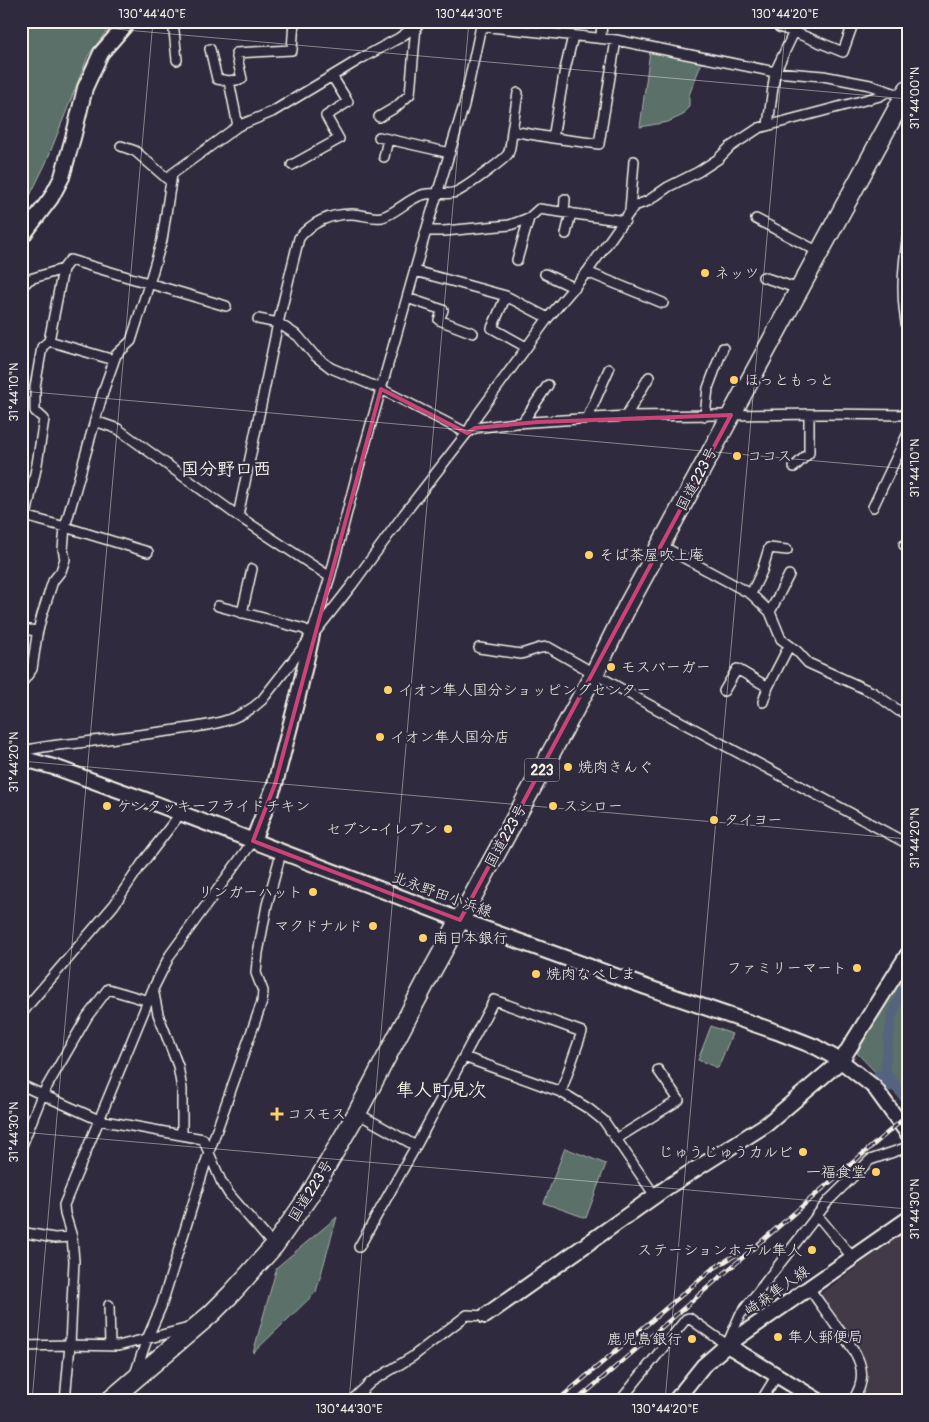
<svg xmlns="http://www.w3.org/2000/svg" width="929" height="1422" font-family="Pangolin,'Klee One',sans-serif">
<rect width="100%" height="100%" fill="#2f2a3d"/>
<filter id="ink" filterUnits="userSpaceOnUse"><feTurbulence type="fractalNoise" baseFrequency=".02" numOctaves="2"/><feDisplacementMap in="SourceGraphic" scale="10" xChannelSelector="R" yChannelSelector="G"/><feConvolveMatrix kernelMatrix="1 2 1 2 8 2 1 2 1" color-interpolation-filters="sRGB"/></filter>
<g filter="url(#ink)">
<!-- built -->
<path fill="#423a46" d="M908,1229V1401H859L868,1384L865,1359L821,1294Z"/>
<!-- green -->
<path fill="#5a6f68" stroke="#a7b0a8" d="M21,21H114L88,56L46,163L21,214Z
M650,51L702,62L689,95V106L683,115L668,122L640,127Z
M902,972L908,975V1106L857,1053Z
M711,1026L732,1034L718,1068L698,1060Z
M565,1148L606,1164L586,1218L544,1203Z
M337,1217L316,1292L253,1353L277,1267Z"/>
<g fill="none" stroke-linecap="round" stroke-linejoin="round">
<!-- canal -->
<path stroke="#55647f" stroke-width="9" d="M908,976L891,1019L885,1066L887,1073L908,1104
M878,1074L891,1087"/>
<!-- street casing -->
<g stroke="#f4f1e8" stroke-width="12">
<path id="street" d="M173,21L177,60
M480,26L616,40L775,72L823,76L870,85L905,97
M794,32L843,52L854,21
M573,36L564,74L553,138L599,144L616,40
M601,37L602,21
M210,49L217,79L229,81
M379,117L396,107L410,94L416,26
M768,125L775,72L794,32L779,27L782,21
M238,126L229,81L242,79L236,53L292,50L294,21
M512,131L518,93
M379,137L450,153
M121,146L135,151L171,182
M384,157L388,139
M292,165L339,139L326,116L348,102L332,76
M630,210L634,161
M564,212L565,199
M756,219L819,252
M426,231H444L510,225L529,218L539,209L625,221
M908,233C903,267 900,299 908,332
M566,234L571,213
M517,260L529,218
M415,271L506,296L548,318
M587,272L663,303
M545,274L575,288
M763,277L799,289
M21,287L30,279L63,269
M506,296L492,328L526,347
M407,298L443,310L439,320L473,333
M258,319L278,323L298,336L314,355L331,368L381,389L467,433
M114,360L49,341L63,269L70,260L226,306
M626,416L649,377
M705,416L708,388L723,348
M587,419L609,369
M95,421L118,429L238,516L330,577
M522,423L548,385
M467,433L475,428L516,423L626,416L823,414L908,415
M794,467L809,453V414
M873,507L908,433
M21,515L65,527L104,389L116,355L131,341L149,284L162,240L172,174L238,126L272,112L362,58L399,38L423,21
M26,516L37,464L44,419L35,411V387L42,347L49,341
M238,516L278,323L299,238C312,222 331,214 352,214C362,214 372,219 382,217C395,214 408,199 422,195C433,191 446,196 456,192C464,189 504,160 508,154C511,148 511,138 512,131L553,138
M904,545H908
M662,546L751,594L770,612L781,639L797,651L808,663L874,693L899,711L908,715
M751,594L762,571L769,548L787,550
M218,606L304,629L312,635
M770,612L789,575
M242,613L252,569
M21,629L38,631
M313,630L330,577L358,470L426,231L464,105L482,21
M479,648L521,654L540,648L548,647L644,702L908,844
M21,684L32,669L37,635L42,615L53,581L61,571L65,559L63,549L65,527L148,552
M724,691L737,669L768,687L789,646
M763,702L768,687
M21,752C39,746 59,745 78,743C109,739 139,735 169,731C202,726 237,724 262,700L352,585L404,514L467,433L478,414L548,318L587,272L634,206L648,201L668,187L698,172L718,159L730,147L759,128L880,96L888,91
M153,989L158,1014L178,1066L182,1089V1134
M21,1015L30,1003L114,905L141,865L180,814
M21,1085L99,1120L203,1139L221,1181L229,1194L274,1246
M561,1092L589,1109L604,1121L655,1196
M357,1113L416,1146L494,1000L582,1032L561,1092L464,1057
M616,1139L679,1100L658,1070
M21,1148L42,1095L87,1017L108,989L149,1001
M817,1215L853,1258
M21,1232L54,1238L72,1237
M359,1247L416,1146
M809,1288C818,1301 827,1313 836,1326C854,1349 874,1372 852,1401
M109,1305L110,1346
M21,1346L70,1345L118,1346L189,1328
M135,1374L147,1339L161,1307L209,1152L262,1002L263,991L256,973L258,953L267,905L281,853
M65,1401L70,1345L74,1261L72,1237L65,1214L64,1205L153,989L170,955L253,841
M351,1401L371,1382L412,1357L467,1315L485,1316
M620,1401L686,1319L689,1318L727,1345L740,1315L829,1200L870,1160L908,1147
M761,1401L777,1375"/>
</g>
<!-- secondary casing -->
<g stroke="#f4f1e8" stroke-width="18">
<path id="secondary" d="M21,238L51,198L62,177L74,134L85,88L101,53L129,21
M21,758L57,768L146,800L460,920L646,987L780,1033L816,1047L841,1061L874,1087L908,1134
M253,841L275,784L298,696L312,635
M485,1316L669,1186L767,1124L841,1061L908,954
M727,1345L819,1401
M675,1401L703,1366L727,1345L908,1219"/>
</g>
<!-- highway casing -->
<g stroke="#f4f1e8" stroke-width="21">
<path id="highway" d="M109,1401L211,1314L231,1294L274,1246L309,1196L357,1113L427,980L594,674L628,605L908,89"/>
</g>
<!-- street -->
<use href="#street" stroke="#2f2a3d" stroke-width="9"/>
<!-- secondary -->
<use href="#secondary" stroke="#2f2a3d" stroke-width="14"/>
<!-- highway -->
<use href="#highway" stroke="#2f2a3d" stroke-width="18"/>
<!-- rail casing -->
<g stroke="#f4f1e8" stroke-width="4.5">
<path id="rail" d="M557,1401L711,1270L737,1254
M576,1401L908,1115"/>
</g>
<!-- rail -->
<use href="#rail" stroke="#2f2a3d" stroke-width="2.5" stroke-dasharray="8" stroke-linecap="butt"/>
</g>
</g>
<!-- marked area -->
<path fill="none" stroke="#cc4377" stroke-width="4" stroke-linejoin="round" d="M381,389L467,433L475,428L538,422L731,415L460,920L253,841L275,784Z"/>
<!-- ticks -->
<path fill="none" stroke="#f4f1e8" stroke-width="1" stroke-opacity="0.45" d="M24,21L908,99M21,391L908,469M21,761L908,839M21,1132L908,1209M32,1401L153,21M349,1401L469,21M665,1401L786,21"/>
<!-- markers -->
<g fill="#ffd166" stroke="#2f2a3d" stroke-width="2">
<circle cx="705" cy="273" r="5"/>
<circle cx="734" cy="380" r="5"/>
<circle cx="737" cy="456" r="5"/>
<circle cx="589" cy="555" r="5"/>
<circle cx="611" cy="667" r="5"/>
<circle cx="388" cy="690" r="5"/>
<circle cx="380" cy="737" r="5"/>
<circle cx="568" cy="767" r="5"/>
<circle cx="107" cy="806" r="5"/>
<circle cx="553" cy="806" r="5"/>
<circle cx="714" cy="820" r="5"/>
<circle cx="448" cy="829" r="5"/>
<circle cx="313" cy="892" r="5"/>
<circle cx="373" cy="926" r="5"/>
<circle cx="423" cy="938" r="5"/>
<circle cx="857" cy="968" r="5"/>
<circle cx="536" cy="974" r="5"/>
<path d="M274.5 1106.5h5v5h5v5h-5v5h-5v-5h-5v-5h5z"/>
<circle cx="803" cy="1152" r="5"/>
<circle cx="876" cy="1172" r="5"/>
<circle cx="812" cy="1250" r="5"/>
<circle cx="778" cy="1337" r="5"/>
<circle cx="692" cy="1339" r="5"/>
</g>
<g text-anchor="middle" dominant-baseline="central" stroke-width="4.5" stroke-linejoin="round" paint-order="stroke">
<!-- shield labels -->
<rect fill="#2f2a3d" stroke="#b9b5b5" stroke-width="1" x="524.5" y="758.5" width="35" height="23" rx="4"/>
<g font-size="14" font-weight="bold" fill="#f4f1e8">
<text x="542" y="770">223</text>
</g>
<!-- poi labels -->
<g font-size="15" fill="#f4f1e8" stroke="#2f2a3d" text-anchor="start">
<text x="715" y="273">ネッツ</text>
<text x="744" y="380">ほっともっと</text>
<text x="747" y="456">ココス</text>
<text x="599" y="555">そば茶屋吹上庵</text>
<text x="621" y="667">モスバーガー</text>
<text x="398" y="690">イオン隼人国分ショッピングセンター</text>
<text x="390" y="737">イオン隼人国分店</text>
<text x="578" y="767">焼肉きんぐ</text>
<text x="117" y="806">ケンタッキーフライドチキン</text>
<text x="563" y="806">スシロー</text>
<text x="724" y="820">タイヨー</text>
<text x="438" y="829" text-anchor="end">セブン-イレブン</text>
<text x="303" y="892" text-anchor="end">リンガーハット</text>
<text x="363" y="926" text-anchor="end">マクドナルド</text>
<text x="433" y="938">南日本銀行</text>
<text x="847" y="968" text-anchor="end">ファミリーマート</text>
<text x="546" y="974">焼肉なべしま</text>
<text x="287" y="1114">コスモス</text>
<text x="793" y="1152" text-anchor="end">じゅうじゅうカルビ</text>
<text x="866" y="1172" text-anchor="end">一福食堂</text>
<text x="802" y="1250" text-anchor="end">ステーションホテル隼人</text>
<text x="788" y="1337">隼人郵便局</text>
<text x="682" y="1339" text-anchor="end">鹿児島銀行</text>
</g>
<!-- street labels -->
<g font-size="15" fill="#f4f1e8" stroke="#2f2a3d">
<text transform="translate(697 479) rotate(-62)">国道223号</text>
<text transform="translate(506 836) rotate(-61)">国道223号</text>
<text transform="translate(442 895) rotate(20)">北永野田小浜線</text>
<text transform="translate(311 1191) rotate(-58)">国道223号</text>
<text transform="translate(777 1291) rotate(-35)">崎森隼人線</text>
</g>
<!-- quarter labels -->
<g font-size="18" font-weight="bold" fill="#f4f1e8" stroke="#2f2a3d">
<text x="226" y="469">国分野口西</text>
<text x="441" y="1090">隼人町見次</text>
</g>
</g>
<!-- margin -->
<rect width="929" height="1422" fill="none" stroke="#2f2a3d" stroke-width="55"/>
<rect x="28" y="28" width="874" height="1366" fill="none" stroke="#f4f1e8" stroke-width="2"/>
<g font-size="12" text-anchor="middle" fill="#f4f1e8">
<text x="152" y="18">130°44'40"E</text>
<text x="469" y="18">130°44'30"E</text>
<text x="785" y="18">130°44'20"E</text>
<text transform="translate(915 98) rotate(-90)" y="4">31°44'00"N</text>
<text transform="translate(14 392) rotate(-90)" y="4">31°44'10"N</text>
<text transform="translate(915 468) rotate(-90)" y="4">31°44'10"N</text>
<text transform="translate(14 762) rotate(-90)" y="4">31°44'20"N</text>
<text transform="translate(915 838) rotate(-90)" y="4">31°44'20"N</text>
<text transform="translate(14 1132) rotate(-90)" y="4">31°44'30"N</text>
<text transform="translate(915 1209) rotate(-90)" y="4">31°44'30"N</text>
<text x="349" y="1413">130°44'30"E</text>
<text x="665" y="1413">130°44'20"E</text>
</g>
</svg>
